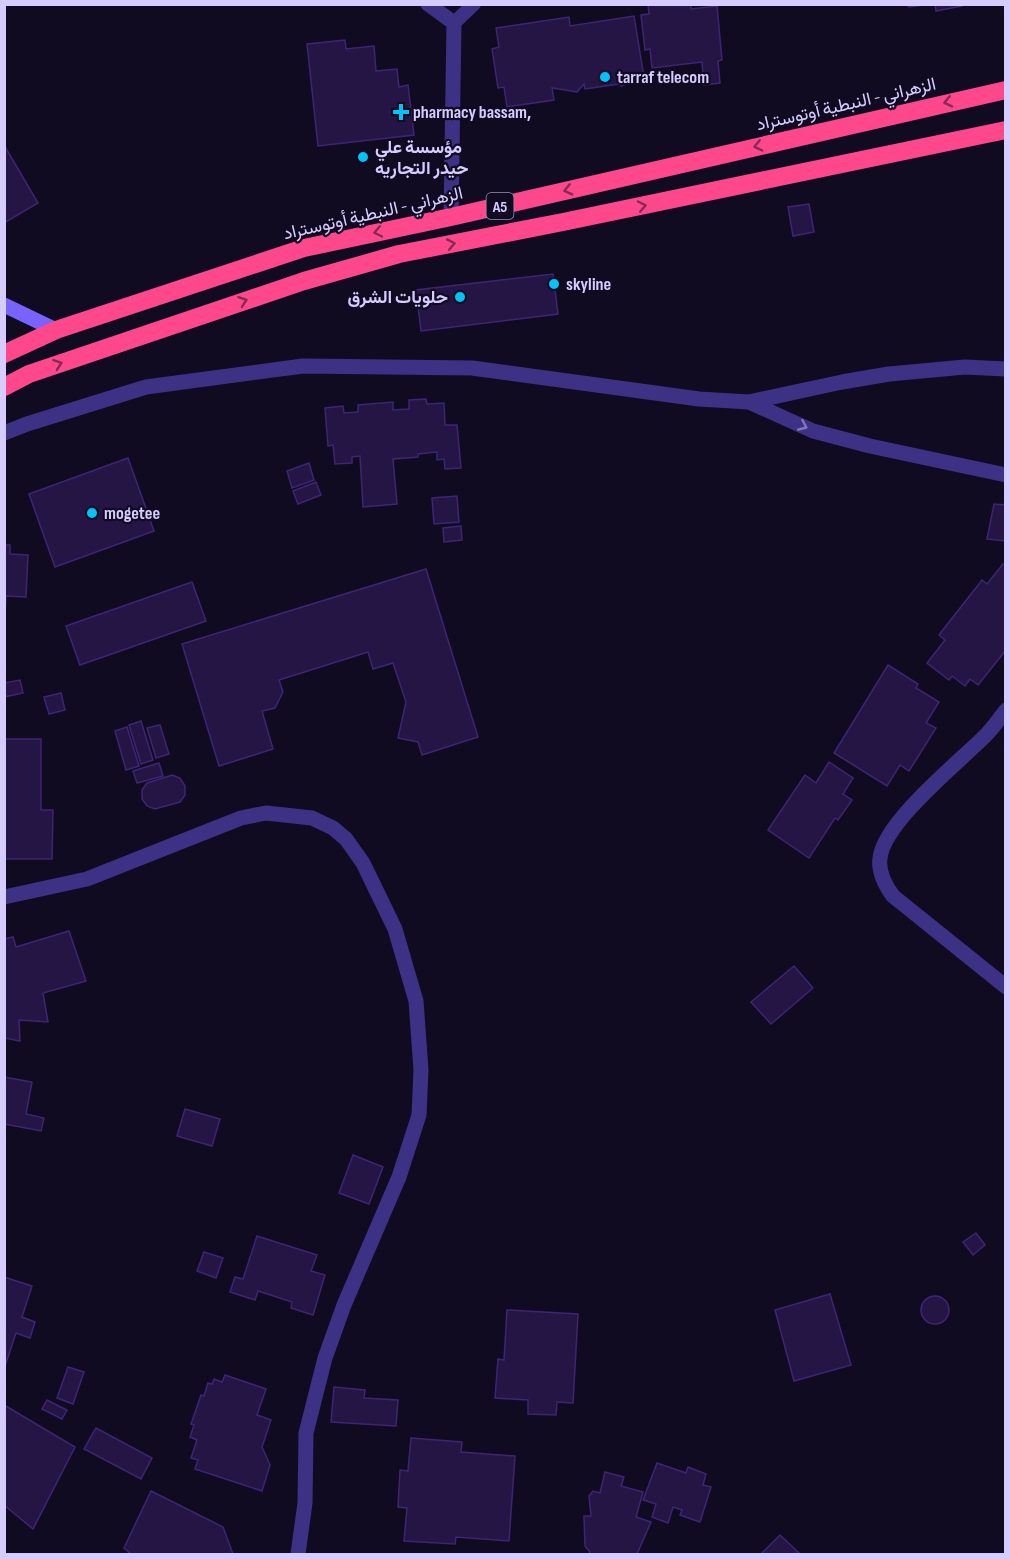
<svg xmlns="http://www.w3.org/2000/svg" width="1010" height="1559" viewBox="0 0 1010 1559" font-family="'Sofia Sans Condensed',Vazirmatn,sans-serif">
<style>
.building{fill:#241545;stroke:#3d2573;stroke-width:1.5}
.lines{fill:none;stroke-linecap:round;stroke-linejoin:round}
.lane{stroke:#3d3186;stroke-width:14}
.street{stroke:#3d3186;stroke-width:15}
.secondary{stroke:#7863ff;stroke-width:15}
.highway{stroke:#ff478b;stroke-width:18}
.oneway{stroke:#882956}
.oneway2{stroke:#8277bc}
.poi-dot{fill:#00c4f7;stroke:#110b22;stroke-width:2}
.labels{text-anchor:middle;stroke-width:4.5;stroke-linejoin:round;paint-order:stroke}
.shield{fill:#110b22;stroke:#9c92bd;stroke-width:1.5}
.shield-label{font-size:16px;font-weight:bold;fill:#d7ccff}
.poi-label{font-size:18px;font-weight:bold;fill:#d7ccff;stroke:#110b22;text-anchor:start}
.street-label{font-size:18px;fill:#d7ccff;stroke:#110b22}
</style>
<rect width="100%" height="100%" fill="#110b22"/>
<!-- building -->
<g class="building">
<path d="M648,4h43v5l26,-3 5,54 -4,1 2,22 -16,2 -2,-23 -50,6 -2,-19 -5,1 -4,-35 8,-1z"/>
<path d="M906,4h24l-21,3z"/>
<path d="M935,4h26l1,2 -26,5z"/>
<path d="M634,16l10,61 -23,9 -3,-8 1,6 -34,5 -1,-5 -7,8 -25,-4 2,12 -47,7 -3,-20 -6,1 -6,-39 7,-2 -3,-19 73,-11 1,9z"/>
<path d="M345,40l1,9 28,-3 2,25 21,-2 2,18 9,-2 6,50 -96,11 -11,-102z"/>
<path d="M4,145l34,58 -34,20z"/>
<path d="M809,204l5,28 -21,4 -5,-29z"/>
<path d="M553,274l5,40 -137,17 -5,-41z"/>
<path d="M426,399l1,5 17,-1 1,22h12l4,43 -16,1 -1,-10 -7,1v-8l-19,2v3l-25,2 4,45 -34,3 -3,-51 -8,1v6l-17,1 -2,-19 -5,1 -3,-38 18,-2 1,7 14,-1v-7l35,-3v8l16,-1v-9z"/>
<path d="M128,458l26,73 -99,36 -26,-73z"/>
<path d="M309,463l5,17 -22,8 -5,-17z"/>
<path d="M316,482l5,13 -23,9 -5,-13z"/>
<path d="M457,496l2,26 -25,2 -2,-26z"/>
<path d="M994,504l12,1v36l-19,-2z"/>
<path d="M461,526l1,14 -18,2 -1,-14z"/>
<path d="M4,545h6v9l18,1 -2,42 -20,-1 -2,31z"/>
<path d="M1003,564l3,2v84l-28,35 -8,-6 -5,7 -13,-10 -3,4 -22,-17 18,-23 -6,-5 43,-55 5,4z"/>
<path d="M426,569l52,168 -56,18 -4,-13 -20,-4 8,-36 -13,-39 -20,6 -5,-17 -89,28 4,12 -8,16 -13,3 11,38 -54,17 -37,-122z"/>
<path d="M192,582l14,39 -126,44 -14,-39z"/>
<path d="M888,665l30,19 -2,4 23,14 -13,21 10,5 -27,43 -9,-6 -13,21 -53,-33z"/>
<path d="M20,680l3,13 -19,4v-14z"/>
<path d="M61,693l4,17 -16,4 -5,-17z"/>
<path d="M141,721l12,39 -12,4 -12,-39z"/>
<path d="M160,725l9,29 -13,4 -9,-30z"/>
<path d="M127,727l12,39 -13,4 -11,-39z"/>
<path d="M4,739h37v71h12l-1,49h-48z"/>
<path d="M829,762l24,16 -10,16 9,6 -14,20 -3,-2 -26,40 -41,-28 37,-55 11,8z"/>
<path d="M159,763l4,13 -26,7 -4,-12z"/>
<path d="M172,775l8,3 5,8v9l-5,7 -25,7 -8,-3 -5,-7v-9l5,-7z"/>
<path d="M69,931l17,50 -43,12 5,29 -29,-2 1,21 -16,-3v-99l9,-2 3,10z"/>
<path d="M794,966l19,22 -42,36 -20,-22z"/>
<path d="M4,1077l28,5 -6,32 18,4 -3,13 -37,-7z"/>
<path d="M185,1109l35,10 -8,27 -35,-10z"/>
<path d="M353,1155l30,12 -14,37 -30,-11z"/>
<path d="M976,1233l9,12 -12,10 -10,-13z"/>
<path d="M257,1236l60,19 -6,16 14,4 -12,40 -22,-7 1,-6 -34,-11 -3,9 -25,-8 5,-15 8,2z"/>
<path d="M204,1252l19,6 -7,20 -19,-7z"/>
<path d="M4,1277l28,9 -10,31 13,5 -5,16 -14,-5 -12,36z"/>
<path d="M830,1294l21,71 -57,16 -19,-71z"/>
<circle cx="935" cy="1310" r="14"/>
<path d="M507,1310l71,4 -5,89 -16,-1 -1,13 -28,-1v-14l-33,-2 3,-39 6,1z"/>
<path d="M68,1367l16,5 -11,32 -16,-6z"/>
<path d="M225,1375l41,14 -9,26 14,5 -9,27 8,18 -8,26 -67,-22 3,-9 -7,-2 6,-18 -7,-3 4,-12 -3,-1 10,-29 3,1 4,-13 4,1 2,-5 8,3z"/>
<path d="M334,1387l31,3 -1,8 34,2 -2,26 -65,-4z"/>
<path d="M47,1400l20,10 -5,9 -20,-10z"/>
<path d="M4,1405l71,42 -42,82 -29,-24z"/>
<path d="M96,1428l56,30 -11,21 -57,-30z"/>
<path d="M411,1438l51,4 -1,10 54,4 -6,85 -53,-4 -1,7 -51,-3 3,-33 -9,-1 2,-37 8,1z"/>
<path d="M657,1463l29,10 2,-6 18,7 -3,11 8,2 -11,35 -20,-7 2,-5 -9,-3 -5,16 -16,-6 4,-13 -13,-4z"/>
<path d="M605,1472l19,5 -3,9 22,6 -7,25 15,5 -14,32h-48l1,-2 -5,-6 -1,-30h7l-2,-20 4,-5 7,2z"/>
<path d="M151,1491l72,36 10,27h-102l-7,-6z"/>
<path d="M780,1535l19,18 -1,1h-37z"/>
</g>
<g class="lines">
<!-- lane -->
<path class="lane" d="M454,23l20,-19"/>
<!-- street -->
<g class="street">
<path d="M428,4l26,19 -3,194"/>
<path d="M749,402l64,29 57,15 136,29"/>
<path d="M4,433l23,-9 119,-37 157,-21 169,2 227,31 50,3 93,-20 47,-8 76,-7 41,2"/>
<path d="M1006,710c-7,9 -13,18 -21,26 -27,27 -101,86 -105,122 -2,14 5,27 13,38l113,91"/>
<path d="M4,897l83,-18 154,-61 25,-5 46,5 21,10 13,11 17,24 32,66 21,72 5,69 -2,45 -20,62 -55,128 -19,53 -19,75 -1,70 -7,51"/>
</g>
<!-- secondary -->
<path class="secondary" d="M4,305l52,25"/>
<!-- highway -->
<g class="highway">
<path d="M4,354l52,-24 248,-82 147,-31 555,-127"/>
<path d="M4,387l25,-13 275,-93 95,-27 164,-32 443,-92"/>
</g>
</g>
<!-- one-way arrows -->
<defs><path id="oneway-chevron" d="M-2-3.5L2.5 0L-2 3.5" fill="none" stroke-width="1.6" stroke-linecap="round" stroke-linejoin="round" transform="scale(1.5)"/></defs>
<g class="oneway">
<use href="#oneway-chevron" transform="translate(948 102) rotate(167)"/>
<use href="#oneway-chevron" transform="translate(758 146) rotate(167)"/>
<use href="#oneway-chevron" transform="translate(568 190) rotate(167)"/>
<use href="#oneway-chevron" transform="translate(642 206) rotate(-12)"/>
<use href="#oneway-chevron" transform="translate(378 232) rotate(168)"/>
<use href="#oneway-chevron" transform="translate(451 244) rotate(-11)"/>
<use href="#oneway-chevron" transform="translate(243 301) rotate(-19)"/>
<use href="#oneway-chevron" transform="translate(58 364) rotate(-19)"/>
</g>
<use class="oneway2" href="#oneway-chevron" transform="translate(803 426) rotate(24)"/>
<!-- markers -->
<g class="poi-dot">
<circle cx="605" cy="77" r="6"/>
<path d="M398 103h6v6h6v6h-6v6h-6v-6h-6v-6h6z"/>
<circle cx="363" cy="157" r="6"/>
<circle cx="554" cy="284" r="6"/>
<circle cx="460" cy="297" r="6"/>
<circle cx="92" cy="513" r="6"/>
</g>
<g class="labels">
<!-- shield labels -->
<rect class="shield" x="486.5" y="193" width="27" height="26" rx="4.5"/>
<g class="shield-label">
<text x="500" y="212">A5</text>
</g>
<!-- poi labels -->
<g class="poi-label">
<text x="617" y="83">tarraf telecom</text>
<text x="413" y="118">pharmacy bassam,</text>
<text x="375" y="153">مؤسسة علي<tspan x="375" dy="21">حيدر التجاريه</tspan></text>
<text x="566" y="290">skyline</text>
<text x="448" y="303" text-anchor="end">حلويات الشرق</text>
<text x="104" y="519">mogetee</text>
</g>
<!-- street labels -->
<g class="street-label">
<text transform="translate(846 104) rotate(-13)" y="6">الزهراني - النبطية أوتوستراد</text>
<text transform="translate(373 213) rotate(-13)" y="6">الزهراني - النبطية أوتوستراد</text>
</g>
</g>
<!-- border -->
<rect width="1010" height="1559" fill="none" stroke="#d7ccff" stroke-width="12"/>
</svg>
